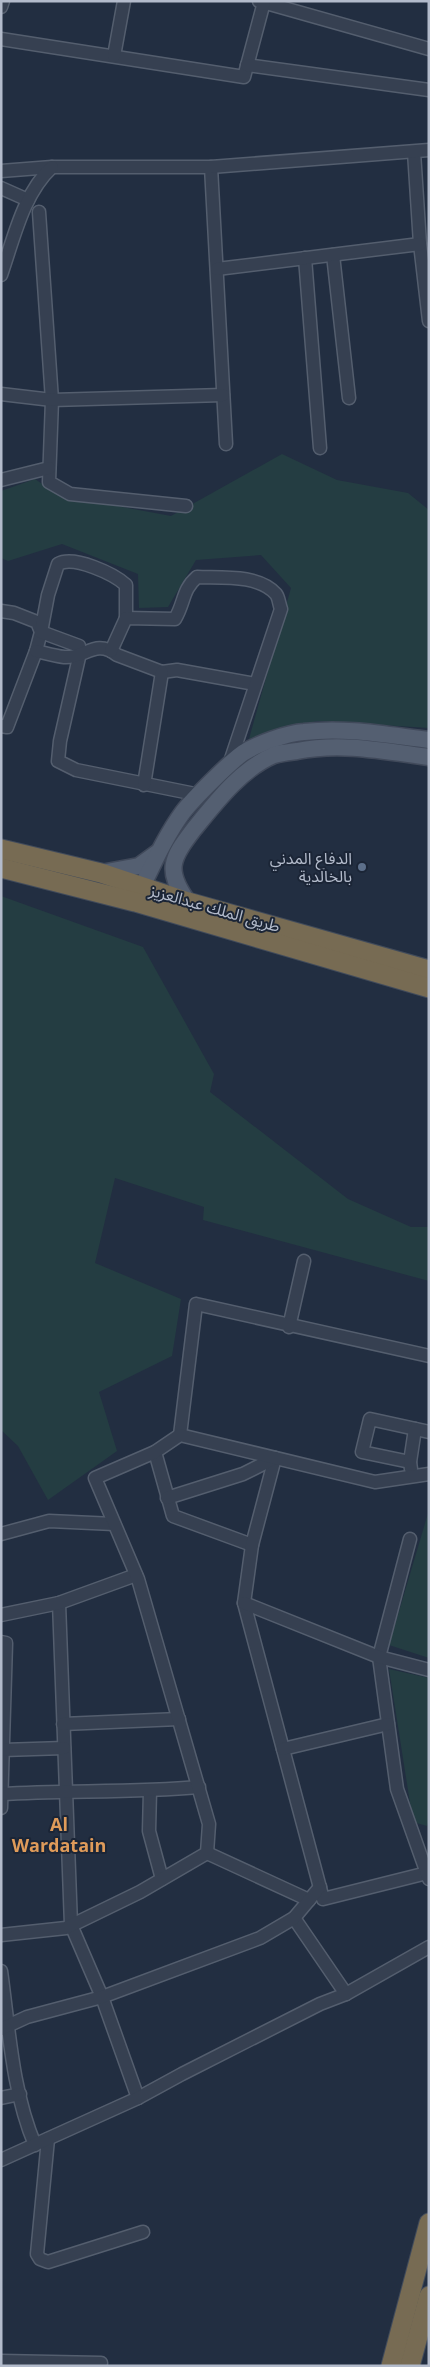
<svg xmlns="http://www.w3.org/2000/svg" width="430" height="2367" viewBox="0 0 430 2367" font-family="'Open Sans','Noto Sans Arabic',sans-serif">
<style>
.green{fill:#243d42}
.lines{fill:none;stroke-linecap:round;stroke-linejoin:round}
.minor-casing{stroke:#545e6e;stroke-width:15}
.major-casing{stroke:#40495a;stroke-width:19}
.highway-casing{stroke:#414b5b;stroke-width:21}
.minor{stroke:#364051;stroke-width:12}
.major{stroke:#545f71;stroke-width:16}
.highway{stroke:#776b53;stroke-width:19}
.service-dot{fill:#5c6f8a;stroke:#1b2536;stroke-width:2}
.labels{text-anchor:middle;stroke-width:4;stroke-linejoin:round;paint-order:stroke}
.poi-label{font-size:16px;fill:#b3bbcb;stroke:#1b2536;text-anchor:end}
.street-label{font-size:16px;fill:#b3bbcb;stroke:#1b2536}
.neighbourhood-label{font-size:18px;font-weight:bold;fill:#df9b5a;stroke:#1b2536}
</style>
<rect width="100%" height="100%" fill="#222e41"/>
<!-- green -->
<g class="green">
<path d="M282,454l55,26 71,13 21,17v218l-112,-7 -68,18 42,-151 -30,-33 -65,5 -28,47 -29,1 -1,-34 -76,-30 -54,17 -7,-3v-67l34,-12 23,16 113,21z"/>
<path d="M1,896l142,51 71,127 -4,18 138,107 63,28h18v54l-226,-61 1,-13 -89,-29 -20,85 86,36 -9,57 -73,36 18,59 -69,49 -30,-54 -17,-16z"/>
<path d="M429,1510v148l-40,-13z"/>
<path d="M389,1669l40,9v142l-2,6 -14,-4z"/>
</g>
<g class="lines">
<!-- minor casing -->
<g class="minor-casing">
<g id="minor">
<path d="M259,1l170,48"/>
<path d="M1,7l2,-6"/>
<path d="M1,39l243,38 20,-75"/>
<path d="M114,56l10,-55"/>
<path d="M247,65l182,25"/>
<path d="M414,152l6,92 9,77"/>
<path d="M211,167l15,277"/>
<path d="M1,171l51,-4h159l218,-17"/>
<path d="M1,188l27,12"/>
<path d="M39,212l13,188 -3,82 21,12 116,12"/>
<path d="M333,255l16,143"/>
<path d="M305,258l15,190"/>
<path d="M217,269l203,-25"/>
<path d="M1,275c13,-37 22,-81 51,-108"/>
<path d="M1,394l51,6 171,-5"/>
<path d="M1,480l48,-12"/>
<path d="M1,611l13,2 23,9 4,10 -5,19 -29,76 -6,-1"/>
<path d="M126,618v-33c-12,-11 -52,-30 -68,-21l-10,31 -7,37 38,14 1,7 -20,88 -2,20 18,9 124,25"/>
<path d="M36,651c9,2 19,5 28,6 21,2 31,-19 53,-2l45,17 15,-2 78,14"/>
<path d="M111,651l15,-33 49,1c10,-17 7,-29 22,-42 24,1 61,-3 79,17 3,4 3,10 5,15l-52,156"/>
<path d="M144,785l18,-113"/>
<path d="M289,1327l15,-66"/>
<path d="M180,1435l16,-131 233,52"/>
<path d="M155,1452l18,64 79,29"/>
<path d="M275,1458l-23,87 -8,58 79,296 104,-26"/>
<path d="M410,1462l-48,-10 8,-33 59,13"/>
<path d="M411,1469l-1,-7 5,-33"/>
<path d="M167,1498l76,-24 32,-16"/>
<path d="M1,1534l48,-13 65,3"/>
<path d="M410,1539l-31,118 18,132 32,90"/>
<path d="M59,1603l12,322 31,72 36,101"/>
<path d="M244,1603l135,54 50,13"/>
<path d="M1,1615l58,-12 77,-28"/>
<path d="M1,1642l5,1 -5,165"/>
<path d="M63,1724l116,-5"/>
<path d="M283,1749l105,-25"/>
<path d="M3,1750l61,-2"/>
<path d="M150,1791l-1,40 13,48"/>
<path d="M1,1794c66,-4 132,-1 198,-7"/>
<path d="M207,1853l102,47"/>
<path d="M294,1918l52,76"/>
<path d="M1,1935l65,-7 74,-36 67,-39 2,-29 -71,-245 -43,-101 60,-26 25,-17 195,47 54,-8"/>
<path d="M1,1971c8,57 11,120 34,174"/>
<path d="M1,2029l26,-12 75,-20 158,-59 34,-20 26,-31"/>
<path d="M1,2098l19,-4"/>
<path d="M48,2139l-11,115 3,5 8,3 95,-30"/>
<path d="M1,2160l137,-62 44,-24 138,-70 26,-10 83,-47"/>
<path d="M1,2361l100,2"/>
</g>
</g>
<!-- major casing -->
<g class="major-casing">
<g id="major">
<path d="M101,873l38,-7 18,-13"/>
<path d="M136,899c15,-30 28,-61 47,-87 11,-14 46,-49 60,-59 14,-9 44,-20 61,-21 42,-5 83,3 125,8"/>
<path d="M188,902c-23,-32 -17,-43 6,-73 22,-27 47,-60 80,-74 7,-2 16,-3 23,-4 44,-9 87,0 132,6"/>
</g>
</g>
<!-- highway casing -->
<g class="highway-casing">
<g id="highway">
<path d="M1,849l100,24 87,29 241,68"/>
<path d="M1,868l134,34 294,86"/>
<path d="M391,2366l38,-143"/>
<path d="M410,2366l19,-70"/>
</g>
</g>
<!-- minor -->
<use href="#minor" class="minor"/>
<!-- major -->
<use href="#major" class="major"/>
<!-- highway -->
<use href="#highway" class="highway"/>
</g>
<!-- markers -->
<circle class="service-dot" cx="362" cy="867" r="5"/>
<g class="labels">
<!-- poi labels -->
<g class="poi-label">
<text x="352" y="864">الدفاع المدني<tspan x="352" dy="18">بالخالدية</tspan></text>
</g>
<!-- street labels -->
<g class="street-label">
<text transform="translate(215 908) rotate(16)" y="6">طريق الملك عبدالعزيز</text>
</g>
<!-- neighbourhood labels -->
<g class="neighbourhood-label">
<text x="59" y="1831">Al<tspan x="59" dy="21">Wardatain</tspan></text>
</g>
</g>
<!-- border -->
<rect width="430" height="2367" fill="none" stroke="#b3bbcb" stroke-width="5"/>
</svg>
